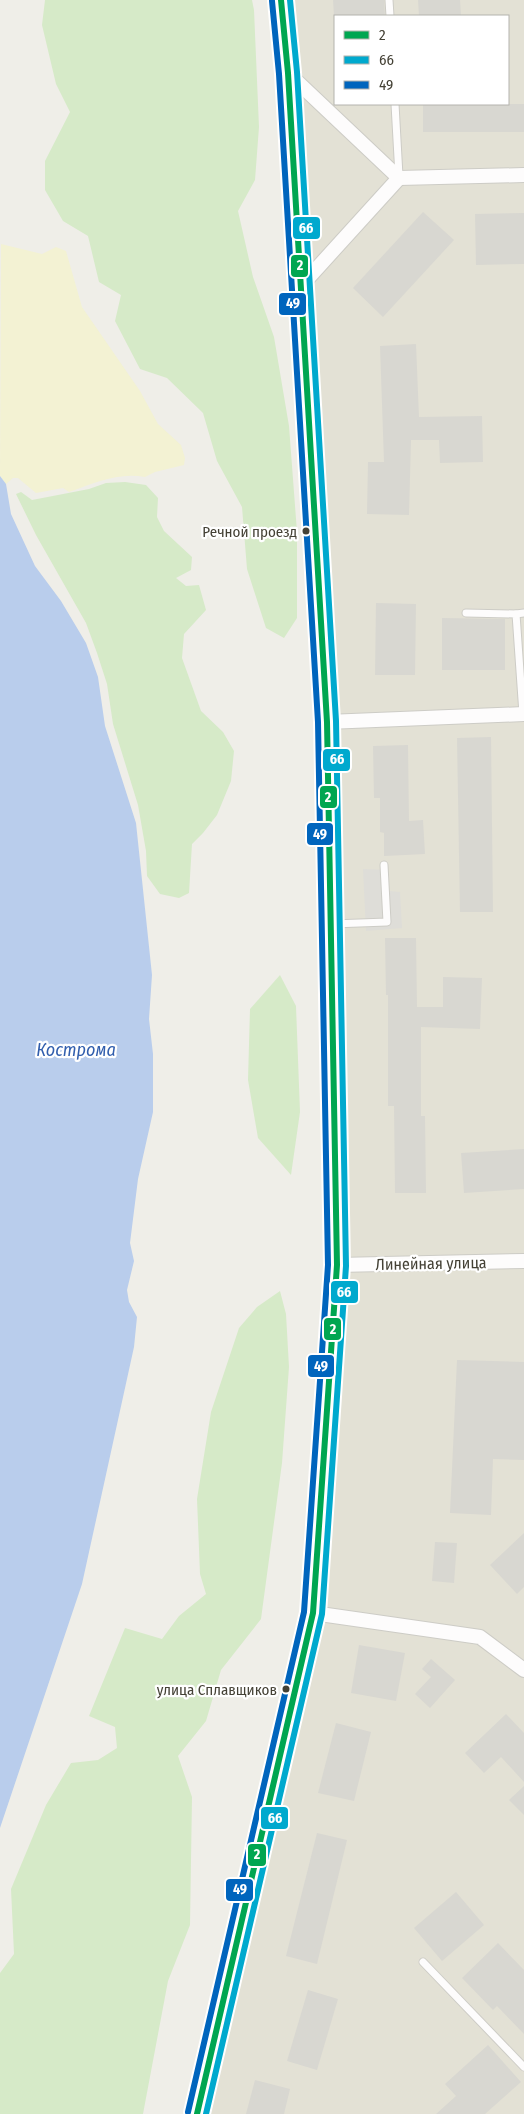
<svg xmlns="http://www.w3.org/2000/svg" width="524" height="2114" viewBox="0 0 524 2114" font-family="'Fira Sans Condensed',sans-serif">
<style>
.residential{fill:#e3e1d5;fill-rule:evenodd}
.green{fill:#d6eac8}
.sand{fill:#f3f2d3}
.parking{fill:#deddd8}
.water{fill:#b9cdec}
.building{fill:#d8d7d1}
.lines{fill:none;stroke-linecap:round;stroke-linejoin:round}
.lane-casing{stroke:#cdccc6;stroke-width:9}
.street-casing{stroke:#cdccc6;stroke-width:16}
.secondary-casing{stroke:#cecdbf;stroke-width:21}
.lane{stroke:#fdfcfc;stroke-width:7}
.street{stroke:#fdfcfc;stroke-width:14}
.secondary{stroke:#f6f5ed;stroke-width:19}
.bus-1-casing{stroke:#fff;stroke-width:10}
.bus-2-casing{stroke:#fff;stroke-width:10}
.bus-3-casing{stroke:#fff;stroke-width:10}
.bus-1{stroke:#00a651;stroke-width:6}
.bus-2{stroke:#00a9ce;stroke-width:6}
.bus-3{stroke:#0065bd;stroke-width:6}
.bus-dot{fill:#444135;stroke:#fff;stroke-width:2}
.labels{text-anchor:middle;stroke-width:4.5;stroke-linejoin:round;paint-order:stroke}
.bus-label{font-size:15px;fill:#444135;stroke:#fff;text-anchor:end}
.street-label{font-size:16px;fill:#444135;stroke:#fff}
.water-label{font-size:18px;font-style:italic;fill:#315ead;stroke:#fff}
.line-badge{stroke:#fff;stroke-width:2}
.badge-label{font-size:14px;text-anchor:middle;font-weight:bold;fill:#fff}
</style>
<rect width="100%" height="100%" fill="#efeee8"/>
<!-- residential -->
<path class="residential" d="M291,0h233v2114h-316l118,-498 20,-352 -12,-543 -9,-189zM335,16h173v88h-173z"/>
<!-- green -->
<g class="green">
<path d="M45,0h207l2,10 5,117 -4,53 -17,31 15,66 21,60 15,89 8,106v86l-13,20 -18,-10 -19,-59 -5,-62 -25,-46 -14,-48 -36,-35 -27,-9 -25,-48 6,-26 -22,-13 -11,-46 -25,-15 -18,-31v-29l25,-49 -14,-28 -14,-59z"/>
<path d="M125,482l21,3 12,13 -1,19 7,14 28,26 -1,13 -15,8 10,8 13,-1 7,25 -22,24 -2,24 19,53 22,21 11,19 -3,30 -14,34 -14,18 -11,11 -3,49 -10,5 -19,-4 -13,-18 -1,-25 -8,-46 -25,-81 -6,-40 -10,-31 -11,-30 -50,-88 -20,-41 5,-2 11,8 57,-11 17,-6z"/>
<path d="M280,975l16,31 4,106 -9,63 -33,-37 -10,-58 2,-71z"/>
<path d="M280,1291l6,23 3,53 -7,96 -21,156 -40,51 -15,51 -28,35 14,41 -2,128 -22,56 -25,133h-143v-141l14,-19 -3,-65 35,-84 25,-42 27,-3 19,-12 -2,-21 -26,-11 36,-88 37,11 17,-23 27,-22 -6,-20 -3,-75 14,-87 28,-84 18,-21z"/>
</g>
<!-- sand -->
<path class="sand" d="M1,244l41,10 14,-7 10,4 16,56 58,84 18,33 23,21 4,13 -1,7 -29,7 -10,5c-27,-5 -50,6 -76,15l-6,-4 -27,5 -18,-15h-5l-7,6 -6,-8z"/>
<!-- parking -->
<path class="parking" d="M363,869l25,1 1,21 11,1 2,36 -36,3z"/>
<!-- water -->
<path class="water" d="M0,476l6,8 5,30 24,52 26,35 25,42 12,34 7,49 31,97 16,152 -3,44 4,35v58l-15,67 -8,64 4,18 -7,29 2,12 8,15 -3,30 -52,237 -82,244z"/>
<!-- building -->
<g class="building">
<path d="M333,0h51l1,16h-51z"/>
<path d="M418,0h42l1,16h-42z"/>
<rect x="423" y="104" width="101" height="28"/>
<path d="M423,212l31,28 -71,77 -30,-29z"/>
<path d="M524,213v51l-48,1 -1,-51z"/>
<path d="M416,344l3,73 63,-1 1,46 -43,1 -1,-23h-28l-2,75 -42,-1 1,-52h16l-4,-116z"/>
<path d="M376,603l40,1 -1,71h-40z"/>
<path d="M442,618l63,1v51h-63z"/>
<path d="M491,737l2,175h-33l-3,-174z"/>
<path d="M408,745l1,76 14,-1 2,34 -41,2v-23l-4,-1v-34h-6l-1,-52z"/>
<path d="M385,938h31l1,69h26v-30l39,1 -2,51 -59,-2v89h4l1,77h-31l-1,-87h-6v-111h-2z"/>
<path d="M524,1149v40l-60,4 -3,-40z"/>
<path d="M457,1360l67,2v98l-31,-1 -2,56 -41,-2z"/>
<path d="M524,1533v54l-7,7 -27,-29z"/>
<path d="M435,1542l22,1 -3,40 -22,-2z"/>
<path d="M359,1645l46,8 -9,48 -45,-8z"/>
<path d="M431,1659l24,21 -25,28 -15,-14 16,-17 -9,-8z"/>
<path d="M506,1714l18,19v49l-23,-25 -17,16 -19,-20z"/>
<path d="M336,1723l35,9 -17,69 -36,-8z"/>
<path d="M524,1786v29l-15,-15z"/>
<path d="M317,1833l30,7 -30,124 -31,-8z"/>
<path d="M456,1892l28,33 -42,36 -28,-33z"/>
<path d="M498,1943l26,27v64l-27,-28 -4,4 -31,-32z"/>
<path d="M308,1990l30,9 -21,71 -30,-9z"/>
<path d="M488,2045l33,37 -36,32h-49l20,-18 -11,-12z"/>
<path d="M255,2080l35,9 -6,25h-38z"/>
</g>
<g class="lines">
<!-- lane casing -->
<g class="lane-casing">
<g id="lane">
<path d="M389,0l1,16"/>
<path d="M395,104l4,72"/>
<path d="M466,613l50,1 7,100"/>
<path d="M516,614l8,-1"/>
<path d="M332,924l55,-2 -3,-57"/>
<path d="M423,1962l101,105"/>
</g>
</g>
<!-- street casing -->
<g class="street-casing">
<g id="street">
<path d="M288,73l111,105"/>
<path d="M399,178l125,-3"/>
<path d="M300,287l99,-109"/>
<path d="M327,722l197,-8"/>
<path d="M337,1265l187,-4"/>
<path d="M313,1613l167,24 44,33"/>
</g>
</g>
<!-- secondary casing -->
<g class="secondary-casing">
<path id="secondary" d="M197,2114l116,-501 24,-348 -10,-483v-60l-39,-649 -7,-73"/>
</g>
<!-- lane -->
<use href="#lane" class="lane"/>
<!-- street -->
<use href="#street" class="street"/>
<!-- secondary -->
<use href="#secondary" class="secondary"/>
<!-- bus-1 casing -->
<g class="bus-1-casing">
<path id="bus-1" d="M197,2114l116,-501 24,-348 -10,-543 -39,-649 -7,-73"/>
</g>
<!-- bus-2 casing -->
<g class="bus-2-casing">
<path id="bus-2" d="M206,2114l116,-500 24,-348 -10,-545 -39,-649 -7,-72"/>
</g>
<!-- bus-3 casing -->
<g class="bus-3-casing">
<path id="bus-3" d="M188,2112l116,-500 24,-347 -10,-543 -39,-648 -7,-73"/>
</g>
<!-- bus-1 -->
<use href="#bus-1" class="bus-1"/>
<!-- bus-2 -->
<use href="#bus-2" class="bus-2"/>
<!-- bus-3 -->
<use href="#bus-3" class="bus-3"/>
</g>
<!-- markers -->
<g class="bus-dot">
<circle cx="306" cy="531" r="4.5"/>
<circle cx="286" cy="1689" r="4.5"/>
</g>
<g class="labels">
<!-- bus labels -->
<g class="bus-label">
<text x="297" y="537">Речной проезд</text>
<text x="277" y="1695">улица Сплавщиков</text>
</g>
<!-- street labels -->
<g class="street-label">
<text transform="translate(431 1263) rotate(-1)" y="6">Линейная улица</text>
</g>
<!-- water labels -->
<g class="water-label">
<text x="76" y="1056">Кострома</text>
</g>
</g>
<g class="line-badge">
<rect x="292" y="216" width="29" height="24" rx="5" fill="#00a9ce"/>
<rect x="290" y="254" width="19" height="24" rx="5" fill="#00a651"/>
<rect x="278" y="292" width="29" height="24" rx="5" fill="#0065bd"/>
<rect x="322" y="748" width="29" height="24" rx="5" fill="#00a9ce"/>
<rect x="319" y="785" width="19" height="24" rx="5" fill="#00a651"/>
<rect x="306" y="822" width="28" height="24" rx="5" fill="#0065bd"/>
<rect x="330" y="1280" width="29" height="24" rx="5" fill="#00a9ce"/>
<rect x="323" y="1317" width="19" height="24" rx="5" fill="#00a651"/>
<rect x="307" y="1354" width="28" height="24" rx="5" fill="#0065bd"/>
<rect x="260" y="1806" width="29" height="24" rx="5" fill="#00a9ce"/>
<rect x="247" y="1843" width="20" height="24" rx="5" fill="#00a651"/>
<rect x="225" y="1878" width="29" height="24" rx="5" fill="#0065bd"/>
</g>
<g class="badge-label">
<text x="306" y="233">66</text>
<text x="300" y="270">2</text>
<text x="293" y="308">49</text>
<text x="337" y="764">66</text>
<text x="328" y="802">2</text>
<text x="320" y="839">49</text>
<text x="344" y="1297">66</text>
<text x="333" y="1334">2</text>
<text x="321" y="1371">49</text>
<text x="275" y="1823">66</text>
<text x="257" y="1859">2</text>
<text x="240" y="1894">49</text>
</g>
<!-- legend -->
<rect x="334" y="15" width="175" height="90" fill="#ffffff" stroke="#b4b3ae"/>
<rect x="344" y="31" width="25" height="8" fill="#00a651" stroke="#b4b3ae"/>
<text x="379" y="40" font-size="15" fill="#444135">2</text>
<rect x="344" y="56" width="25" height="8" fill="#00a9ce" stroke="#b4b3ae"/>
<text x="379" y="65" font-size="15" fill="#444135">66</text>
<rect x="344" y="81" width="25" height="8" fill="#0065bd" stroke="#b4b3ae"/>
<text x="379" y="90" font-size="15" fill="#444135">49</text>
</svg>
